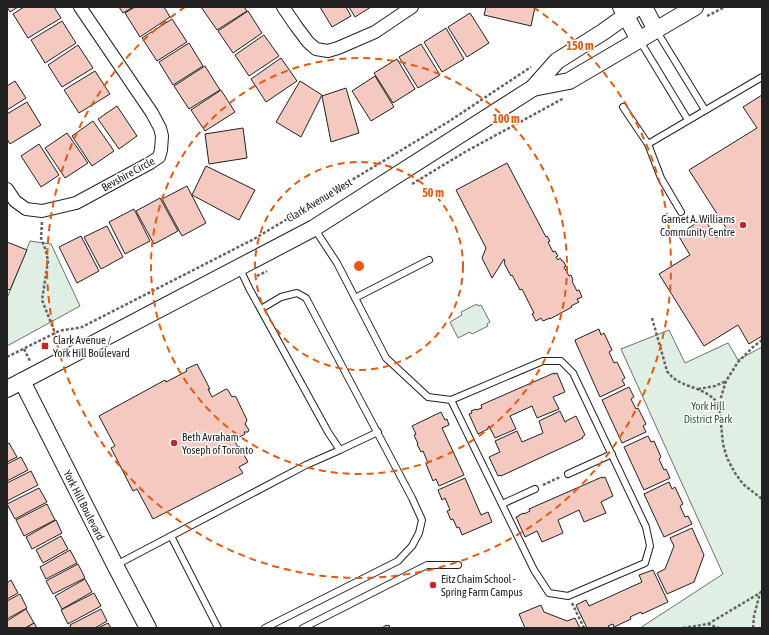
<svg xmlns="http://www.w3.org/2000/svg" width="769" height="635" viewBox="0 0 769 635" font-family="'Asap Condensed',sans-serif">
<style>
.green{fill:#e0efe3;stroke:#6f6f6f}
.building{fill:#f3c9c0;stroke:#222}
.lines{fill:none;stroke-linecap:round;stroke-linejoin:round}
.service-casing{stroke:#222;stroke-width:8}
.minor-casing{stroke:#222;stroke-width:14}
.tertiary-casing{stroke:#222;stroke-width:18}
.path{stroke:#646464;stroke-width:2.5;stroke-dasharray:3 2;stroke-linecap:butt}
.service{stroke:#fff;stroke-width:6}
.minor{stroke:#fff;stroke-width:12}
.tertiary{stroke:#fff;stroke-width:16}
.ring{fill:none;stroke:#e8590c;stroke-width:2;stroke-dasharray:7 5}
.poi-dot{fill:#c62828;stroke:#fff;stroke-width:1.5}
.labels{text-anchor:middle;stroke-width:3;stroke-linejoin:round;paint-order:stroke}
.street-label{font-size:11px;fill:#222;stroke:#fff}
.poi-label{font-size:11px;fill:#222;stroke:#fff;text-anchor:start}
.park-label{font-size:11px;fill:#2f5e38;stroke:#fff}
.centre{fill:#e8590c;stroke:#fff;stroke-width:2}
.ring-label{font-size:12px;text-anchor:middle;font-weight:bold;fill:#e8590c;stroke:#fff;stroke-width:3;stroke-linejoin:round;paint-order:stroke}
</style>
<rect width="100%" height="100%" fill="#fff"/>
<!-- green -->
<g class="green">
<path d="M30,241l21,3 29,62 -73,40v-48z"/>
<path d="M477,304l1,2 3,-1 9,17 -3,2 1,2 -16,8 -2,-2 -12,6 -8,-16 12,-7 -1,-3z"/>
<path d="M669,330l16,33 43,-20 10,17 24,-13v281h-122l83,-54 -102,-225z"/>
</g>
<!-- building -->
<g class="building">
<path d="M7,7h11l-8,5z"/>
<path d="M24,7h30l7,11 -33,20 -15,-24z"/>
<path d="M119,7h14l-10,6z"/>
<path d="M135,7h29l6,10 -30,20 -15,-24z"/>
<path d="M201,7h43l3,4 -30,19z"/>
<path d="M320,7h26l5,9 -19,11z"/>
<path d="M349,7h22l-16,10z"/>
<path d="M486,7h49l-4,19 -47,-11z"/>
<path d="M248,11l14,22 -29,20 -15,-22z"/>
<path d="M470,13l19,30 -22,14 -19,-30z"/>
<path d="M172,19l15,23 -30,19 -15,-23z"/>
<path d="M62,21l14,22 -31,20 -14,-23z"/>
<path d="M446,28l18,31 -22,13 -18,-30z"/>
<path d="M264,35l15,21 -30,20 -14,-21z"/>
<path d="M189,43l14,23 -30,19 -14,-23z"/>
<path d="M421,44l19,31 -22,13 -19,-31z"/>
<path d="M78,45l15,23 -31,19 -14,-22z"/>
<path d="M281,58l16,23 -31,21 -15,-23z"/>
<path d="M397,59l18,30 -22,14 -19,-30z"/>
<path d="M205,66l15,24 -31,19 -15,-23z"/>
<path d="M95,71l15,23 -31,19 -15,-23z"/>
<path d="M375,76l19,31 -23,14 -19,-30z"/>
<path d="M15,81l11,17 -19,12v-24z"/>
<path d="M300,81l22,14 -21,42 -25,-15z"/>
<path d="M346,88l13,45 -28,9 -9,-46z"/>
<path d="M221,90l14,22 -30,19 -14,-21z"/>
<path d="M762,95v241l-13,8 -11,-19 -34,21 -45,-72 31,-19 -12,-20 26,-17 12,20 12,-7 -39,-61 68,-42 -14,-21z"/>
<path d="M27,102l14,23 -31,19 -3,-5v-25z"/>
<path d="M117,106l20,30 -18,13 -21,-30z"/>
<path d="M93,121l21,30 -22,15 -20,-30z"/>
<path d="M243,128l4,30 -38,6 -4,-30z"/>
<path d="M67,133l21,30 -23,15 -20,-30z"/>
<path d="M39,144l20,31 -18,12 -20,-31z"/>
<path d="M507,163l39,74 1,-1 3,5 -2,1 5,10 2,-1 3,5 -2,1 2,3 2,-2 2,3h1l3,5 -2,1 5,9 2,-1 2,5 -1,1 5,10 2,-1 3,7 -5,2 2,3 -8,4 1,1 -22,12v-1l-7,3 -2,-3 -5,3 -4,-7 2,-1 -12,-24 -2,1 -8,-15 -1,1 -7,-13 1,-1 -1,-3 -12,19 -10,-20 4,-10 -30,-58z"/>
<path d="M206,166l49,24 -16,30 -47,-25z"/>
<path d="M187,186l19,37 -24,13 -20,-37z"/>
<path d="M160,198l18,33 -24,13 -18,-33z"/>
<path d="M134,209l16,32 -25,13 -16,-32z"/>
<path d="M107,226l16,31 -22,12 -17,-32z"/>
<path d="M81,236l18,35 -22,12 -18,-36z"/>
<path d="M7,242l20,8 -17,40 -3,-1z"/>
<path d="M599,329l2,6 3,-2 8,17 -3,2 5,11 3,-1 8,16 -3,2 3,5 -25,12 -24,-54 -1,-3z"/>
<path d="M197,364l13,25h-2l4,8 14,-8 2,1 4,7 1,-1 3,1 11,23 -2,4 4,6 -1,2h-4l1,2 -11,6 4,7 1,-1 9,16 -9,5 4,6 -90,46 -16,-30 -4,2 -22,-43 4,-2 -16,-30 66,-36 1,2 21,-11 -1,-2z"/>
<path d="M554,373v1l3,-1 8,19 -12,5 6,12 -22,9 -5,-12 -22,10 6,13 -21,9 -6,-12 -1,1v2l-10,5 -9,-20 3,-1 -1,-2 5,-2v1l6,-2 -1,-3z"/>
<path d="M629,387l5,10 -3,2 5,10 2,-1 8,16 -3,2 3,6 -24,11 -20,-43z"/>
<path d="M560,411l5,11h1v-1l10,-5 9,19 -3,2 1,1 -82,38 -1,-1 -2,1 -9,-19 11,-5 -5,-11 22,-10 5,11 21,-9 -4,-12z"/>
<path d="M441,412l4,8 2,-1 2,6 -7,3 22,47 -25,11 -3,-7 -3,2 -7,-17 2,-1 -5,-12 -2,1 -4,-8h1l-4,-9 2,-1 -4,-8z"/>
<path d="M648,436l3,6 3,-1 7,16 -2,2 5,11 2,-1 4,9 -26,12 -20,-43z"/>
<path d="M9,443l8,14 -10,5v-18z"/>
<path d="M21,457l7,13 -21,11v-17z"/>
<path d="M31,471l7,14 -31,16v-18z"/>
<path d="M602,477v1l3,-1 8,19 -12,6 5,11 -22,9 -5,-12 -21,10 5,13 -21,9 -5,-11 -12,6 -9,-20 3,-1v-1l5,-2v1l6,-3 -1,-2z"/>
<path d="M465,478l16,37 7,-3 4,10 -30,13 -3,-8 -2,1 -4,-9 -2,1 -4,-9 3,-1 -5,-12 -3,2 -4,-10z"/>
<path d="M669,482l3,7 3,-2 8,17 -3,2 5,11 3,-1 4,8 -28,13 -20,-43z"/>
<path d="M39,488l8,14 -32,17 -8,-15z"/>
<path d="M47,504l8,16 -31,16 -8,-16z"/>
<path d="M56,520l6,13 -30,16 -6,-12z"/>
<path d="M692,528l12,27 -10,27 -27,12 -10,-21 8,-4 9,-23 -4,-8z"/>
<path d="M61,536l7,13 -25,14 -7,-13z"/>
<path d="M70,550l7,13 -31,16 -6,-12z"/>
<path d="M78,564l7,14 -32,16 -7,-13z"/>
<path d="M653,570l15,32 -26,12 -1,-2 -11,5 1,2 -17,8 -1,-3 -5,2 1,1 -2,1h-20l-11,-23 10,-5 3,6 53,-24 -3,-7z"/>
<path d="M85,579l7,13 -30,17 -7,-13z"/>
<path d="M11,580l7,13 -11,6v-16z"/>
<path d="M94,593l7,13 -33,18 -7,-14z"/>
<path d="M20,594l7,14 -20,11v-18z"/>
<path d="M541,605l3,7 23,9 8,-3 5,10h-55l-6,-14z"/>
<path d="M26,609l8,14 -9,5h-18v-7z"/>
<path d="M101,609l6,12 -12,7h-24l-1,-3z"/>
<path d="M34,623l3,5h-11z"/>
<path d="M108,623l3,5h-13z"/>
<path d="M386,625l1,1 2,-1 1,3h-8z"/>
</g>
<g class="lines">
<!-- service casing -->
<g class="service-casing">
<g id="service">
<path d="M656,30l49,80"/>
<path d="M640,41l48,79"/>
<path d="M623,107l25,37 13,34 20,34"/>
<path d="M648,144l114,-67"/>
<path d="M314,228l23,35 49,95 42,39 23,3 83,170 15,23 19,3 77,-33 5,-17 -4,-19 -73,-154 -12,-12h-18l-92,39"/>
<path d="M355,298l74,-38"/>
<path d="M261,309l20,-12 16,-4 9,5 106,200 10,22 -3,13 -7,13 -14,15 -133,67"/>
<path d="M340,450l38,-18"/>
<path d="M568,474l44,-20"/>
<path d="M502,504l33,-15"/>
<path d="M171,536l47,92"/>
<path d="M116,565l190,-100 34,-15 -12,-18 -79,-144 -10,-21"/>
<path d="M303,628l124,-63h31"/>
</g>
</g>
<!-- minor casing -->
<g class="minor-casing">
<g id="minor">
<path d="M283,7l13,19 12,16 8,7 12,2 10,-3 37,-16 37,-25"/>
<path d="M7,189l8,12 11,8 16,2 34,-8 74,-40 9,-6 2,-7 1,-14 -2,-8 -8,-15 -72,-106"/>
</g>
</g>
<!-- tertiary casing -->
<g class="tertiary-casing">
<g id="tertiary">
<path d="M621,7l18,33"/>
<path d="M644,7l12,23"/>
<path d="M533,88l36,-7 126,-74"/>
<path d="M22,381l93,184 33,63"/>
<path d="M7,389l307,-161 219,-140 24,-27 46,-29 35,-25"/>
</g>
</g>
<!-- path -->
<g class="path">
<path d="M707,16l18,-9"/>
<path d="M412,184l53,-32 99,-54"/>
<path d="M42,222l-1,16 5,13 2,10 -6,39 13,33"/>
<path d="M257,276l10,-5"/>
<path d="M652,318l15,53c13,19 37,13 51,33"/>
<path d="M762,340l-9,7 -15,15 -12,19 -7,23 4,40 4,14 8,15 8,11 19,15"/>
<path d="M24,349l6,12"/>
<path d="M7,357l52,-26c8,-2 16,-2 23,-4l172,-88 194,-117 83,-55"/>
<path d="M698,389l17,-3 11,-5"/>
<path d="M543,485l17,-8"/>
<path d="M572,603l12,25"/>
<path d="M708,624l52,-31"/>
<path d="M683,628l25,-4 11,4"/>
<path d="M753,628l1,-12 6,-23 2,-2"/>
</g>
<!-- service -->
<use href="#service" class="service"/>
<!-- minor -->
<use href="#minor" class="minor"/>
<!-- tertiary -->
<use href="#tertiary" class="tertiary"/>
</g>
<!-- distance rings -->
<g class="ring">
<circle cx="359" cy="266" r="104"/>
<circle cx="359" cy="266" r="208"/>
<path d="M533 7A312 312 0 1 1 185 7"/>
</g>
<!-- markers -->
<g class="poi-dot">
<circle cx="743" cy="225" r="4"/>
<rect x="41" y="342" width="8" height="8" rx="2"/>
<circle cx="174" cy="443" r="4"/>
<circle cx="433" cy="585" r="4"/>
</g>
<g class="labels">
<!-- street labels -->
<g class="street-label">
<text transform="translate(128 174) rotate(-29)" y="4">Bevshire Circle</text>
<text transform="translate(319 200) rotate(-31)" y="4">Clark Avenue West</text>
<text transform="translate(84 505) rotate(63)" y="4">York Hill Boulevard</text>
</g>
<!-- poi labels -->
<g class="poi-label">
<text x="735" y="223" text-anchor="end">Garnet A. Williams<tspan x="735" dy="13">Community Centre</tspan></text>
<text x="53" y="344">Clark Avenue /<tspan x="53" dy="13">York Hill Boulevard</tspan></text>
<text x="182" y="441">Beth Avraham<tspan x="182" dy="13">Yoseph of Toronto</tspan></text>
<text x="441" y="583">Eitz Chaim School -<tspan x="441" dy="13">Spring Farm Campus</tspan></text>
</g>
<!-- park labels -->
<g class="park-label">
<text x="708" y="410">York Hill<tspan x="708" dy="13">District Park</tspan></text>
</g>
</g>
<circle cx="359" cy="266" r="6" class="centre"/>
<g class="ring-label">
<text x="580" y="50">150 m</text>
<text x="506" y="123">100 m</text>
<text x="433" y="197">50 m</text>
</g>
<!-- border -->
<rect width="769" height="635" fill="none" stroke="#222222" stroke-width="16"/>
</svg>
